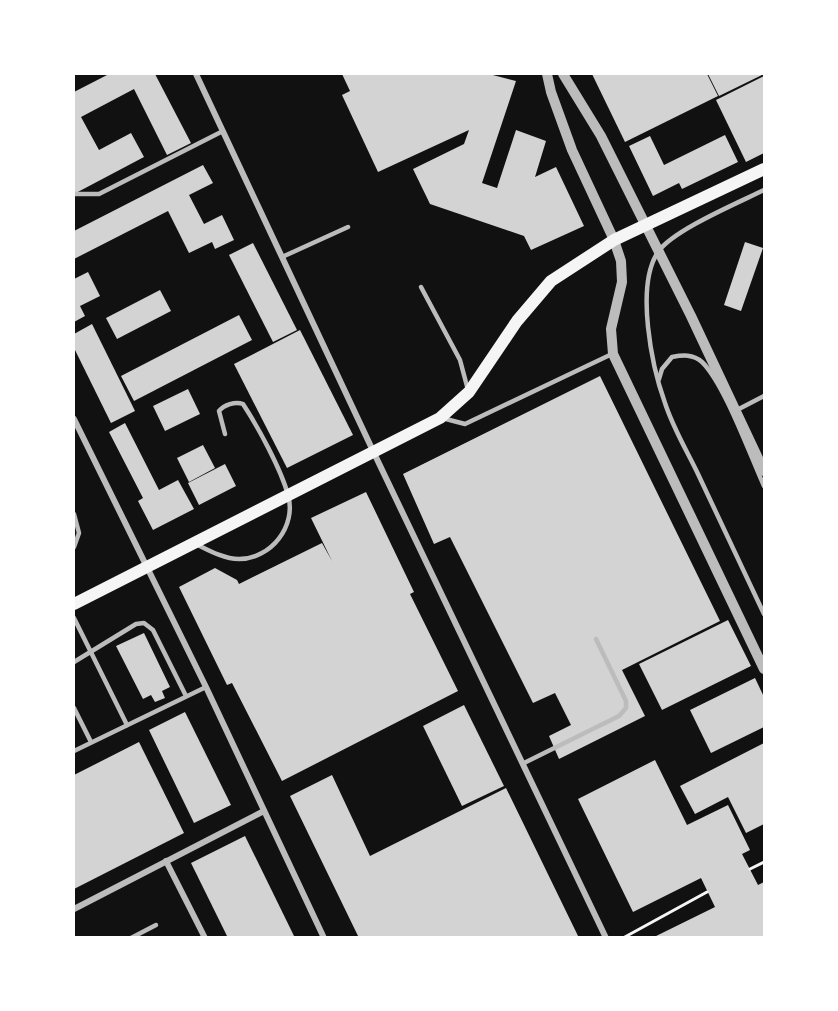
<svg xmlns="http://www.w3.org/2000/svg" width="838" height="1011" viewBox="0 0 838 1011" font-family="'Alegreya Sans',sans-serif">
<style>
.building{fill:#d3d3d3}
.lines{fill:none;stroke-linecap:round;stroke-linejoin:round}
.path{stroke:#f5f5f5;stroke-width:3}
.service{stroke:#bcbcbc;stroke-width:4.5}
.minor{stroke:#bcbcbc;stroke-width:6}
.tertiary{stroke:#bcbcbc;stroke-width:10}
.secondary{stroke:#f5f5f5;stroke-width:12}
</style>
<rect width="100%" height="100%" fill="#111"/>
<!-- building -->
<g class="building">
<path d="M109,74h46l36,69 -24,12 -33,-66 -53,28 18,33 32,-17 13,24 -70,37v-102z"/>
<path d="M342,74h147l27,7 -34,102 15,5 19,-58 30,11 -11,36 21,-10 28,59 -53,24 -7,-14 -94,-32 -17,-35 51,-25 5,-14 -91,42 -36,-77 8,-4z"/>
<path d="M592,74h115l11,22 -93,46z"/>
<path d="M708,74h56l-45,22z"/>
<path d="M764,76v77l-18,9 -30,-62z"/>
<path d="M725,135l13,27 -56,27 -3,-6 -26,13 -24,-50 21,-10 14,29z"/>
<path d="M203,165l10,18 -24,12 15,29 18,-9 12,25 -19,9 -3,-7 -23,11 -21,-42 -94,48v-28z"/>
<path d="M745,242l18,6 -22,63 -17,-6z"/>
<path d="M253,243l44,87 -24,12 -44,-87z"/>
<path d="M88,272l12,24 -20,10 5,10 -11,6v-43z"/>
<path d="M160,290l11,21 -54,28 -11,-21z"/>
<path d="M239,315l13,25 -118,61 -13,-25z"/>
<path d="M92,324l43,87 -24,12 -37,-75v-14z"/>
<path d="M300,330l53,105 -66,33 -53,-104z"/>
<path d="M600,376l120,245 -98,49 23,46 -86,43 -10,-23 22,-11 -16,-32 -22,10 -83,-166 -16,7 -31,-70z"/>
<path d="M188,389l12,25 -35,17 -12,-25z"/>
<path d="M125,423l34,67 19,-10 16,29 -41,21 -15,-29 5,-3 -34,-66z"/>
<path d="M203,445l12,23 -26,14 -12,-24z"/>
<path d="M225,464l11,22 -37,19 -11,-22z"/>
<path d="M366,492l48,100 -4,2 48,97 -176,90 -50,-98 -5,2 -48,-98 36,-19 22,12 2,4 83,-41 10,18 -21,-43z"/>
<path d="M728,620l23,46 -89,44 -23,-46z"/>
<path d="M144,633l26,54 -8,4 3,7 -10,4 -4,-7 -8,4 -27,-53z"/>
<path d="M755,678l9,19v30l-53,26 -21,-43z"/>
<path d="M464,705l40,81 -42,20 -39,-80z"/>
<path d="M185,712l46,93 -37,18 -45,-93z"/>
<path d="M139,742l45,91 -110,56v-114z"/>
<path d="M764,743v81l-18,9 -18,-36 -33,17 -15,-28z"/>
<path d="M655,760l32,65 41,-20 22,45 -8,4 16,31 6,-3v56h-112l63,-31 -14,-29 -68,34 -55,-113z"/>
<path d="M332,775l38,81 136,-68 73,150h-220l-69,-142z"/>
<path d="M245,836l50,102h-67l-37,-75z"/>
</g>
<g class="lines">
<!-- path -->
<g class="path">
<path d="M750,869l14,-7"/>
<path d="M623,938l84,-46"/>
</g>
<!-- service -->
<g class="service">
<path d="M764,190c-24,12 -91,40 -106,62 -23,34 -6,115 7,151 8,25 22,48 33,71 22,46 44,93 66,140"/>
<path d="M74,194h25l124,-63"/>
<path d="M282,257l66,-30"/>
<path d="M421,287l39,73 8,30"/>
<path d="M659,379l3,-10 10,-12c11,-2 21,-3 30,5 22,21 48,93 62,124"/>
<path d="M735,411l29,-15"/>
<path d="M442,418l23,6 147,-70"/>
<path d="M74,514l5,19 -5,14"/>
<path d="M196,544c12,6 28,15 43,15 32,0 58,-33 49,-64 -7,-26 -30,-68 -45,-91 -8,-3 -19,1 -24,7l6,23"/>
<path d="M74,618l53,107"/>
<path d="M74,662l62,-38 8,-1 9,7 33,66"/>
<path d="M74,708l17,34"/>
<path d="M74,751l132,-64"/>
<path d="M524,763l95,-47 7,-8v-7l-30,-62"/>
<path d="M131,938l25,-13"/>
</g>
<!-- minor -->
<g class="minor">
<path d="M196,74l178,379 232,485"/>
<path d="M74,419l132,268 118,251"/>
<path d="M166,861l39,77"/>
<path d="M74,909l190,-98"/>
</g>
<!-- tertiary -->
<g class="tertiary">
<path d="M547,74l4,18 21,58 42,90 7,21 1,21 -11,47 2,25 151,315"/>
<path d="M563,74l38,62 90,180 73,155"/>
</g>
<!-- secondary -->
<path class="secondary" d="M74,604l366,-186 29,-26 48,-71 34,-40 63,-41 150,-71"/>
</g>
<!-- border -->
<rect width="838" height="1011" fill="none" stroke="#ffffff" stroke-width="150"/>
</svg>
